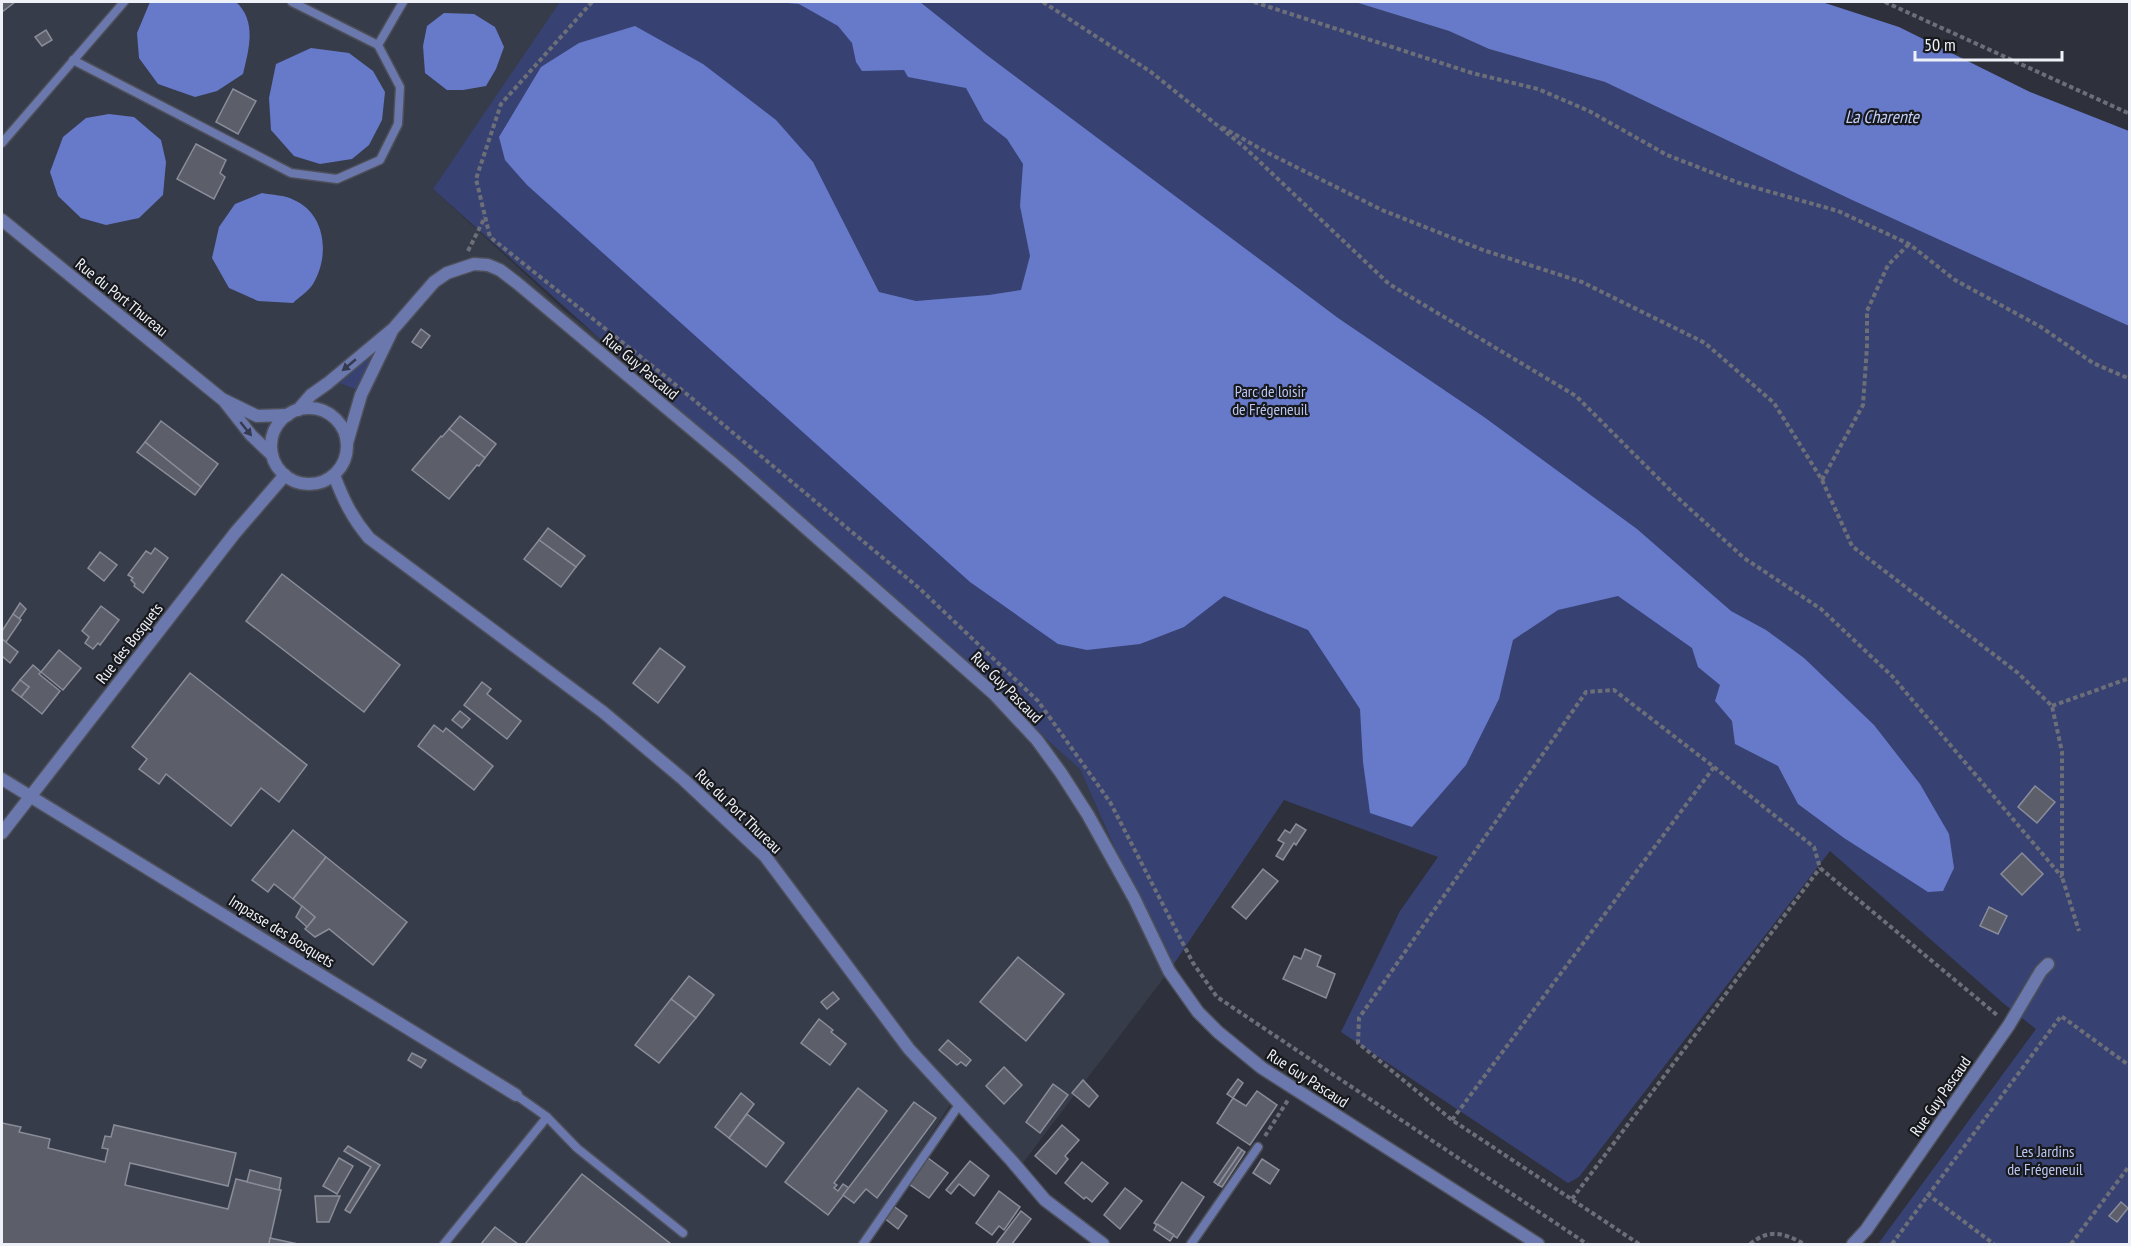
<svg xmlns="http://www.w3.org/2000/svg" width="2131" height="1246" viewBox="0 0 2131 1246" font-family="'PT Sans Narrow',sans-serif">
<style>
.built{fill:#373c4b}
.green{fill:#374273}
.water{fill:#6779c9}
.building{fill:#5c5f6a;stroke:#8a8d99;stroke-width:1.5}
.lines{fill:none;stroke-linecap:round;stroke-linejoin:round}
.service-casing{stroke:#4d5059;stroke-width:11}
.minor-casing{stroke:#4d5059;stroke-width:15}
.path{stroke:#6d6f78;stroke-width:4;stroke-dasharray:4.5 3;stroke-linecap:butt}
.service{stroke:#6b78ad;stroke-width:8}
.minor{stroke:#6b78ad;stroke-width:12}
.oneway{fill:#343a4f}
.labels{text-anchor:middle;stroke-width:4.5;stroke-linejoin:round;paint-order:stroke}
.street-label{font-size:16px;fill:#eff1f8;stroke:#17191d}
.park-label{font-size:16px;fill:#bac6f0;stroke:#17191d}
.water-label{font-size:18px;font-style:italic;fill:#c2cef9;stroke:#17191d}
</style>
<rect width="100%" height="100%" fill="#2e313b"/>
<!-- built -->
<path class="built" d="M2,2h560l-129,187 132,122 174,135 341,323 89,202 -154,202 -64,-70 -90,141h-859z"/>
<!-- green -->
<g class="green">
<path d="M560,2h795l94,29 40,18 116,33 247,118 277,126v918h-251l158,-215 -33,-26 -173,-152 -251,326 -11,6 -227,-151 59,-121 38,-54 -154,-57 -115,171 -89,-202 -647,-580z"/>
<path d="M374,353l-17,37 -17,-7z"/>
</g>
<!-- water -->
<g class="water">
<path d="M150,2h86c21,19 13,47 7,72l-26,17 -22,6 -37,-13 -19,-26 -2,-25z"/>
<path d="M776,2h144l64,51 354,265 146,99 153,112 94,82 35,19 38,28 70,67 46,59 29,50 5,34 -11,23 -15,1 -84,-54 -46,-34 -20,-38 -43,-22 -3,-23 -17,-20 5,-16 -22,-18 -6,-19 -74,-52 -60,14 -45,30 -14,59 -33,66 -54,62 -42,-14 -7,-51 -3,-53 -52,-79 -84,-34 -40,31 -44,17 -53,6 -29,-6 -88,-62 -443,-397 -22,-25 -6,-23 42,-70 38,-24 56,-17 68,38 73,56 37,42 66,130 37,9 73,-6 32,-5 9,-34 -10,-50 3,-42 -16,-25 -23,-18 -18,-33 -58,-11 -4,-7 -42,1 -6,-9 -4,-19 -14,-17 -39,-22z"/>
<path d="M1355,2h467l77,25 131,65 99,39v195l-277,-126 -247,-118 -116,-33 -40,-18z"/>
<path d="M444,13l30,1 21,13 9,20 -8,22 -10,17 -23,4h-16l-22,-17 -2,-27 4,-20z"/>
<path d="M311,48l38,5 24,18 12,21 -3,28 -13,25 -17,14 -32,5 -26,-8 -23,-26 -2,-32 7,-34z"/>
<path d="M109,114l25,3 27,23 5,22 -3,33 -24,23 -33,7 -25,-7 -23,-22 -8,-24 13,-35 23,-19z"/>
<path d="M262,193c10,2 23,2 32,7 32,14 36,56 19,84 -4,7 -14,13 -20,19l-35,-2 -29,-13 -17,-30 7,-31 16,-23z"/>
</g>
<!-- building -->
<g class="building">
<path d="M2,2h13l-13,10z"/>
<path d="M46,30l6,10 -10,6 -7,-9z"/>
<path d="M233,89l23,12 -18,33 -22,-12z"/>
<path d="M196,144l30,16 -6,13 5,4 -11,22 -37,-20z"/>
<path d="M421,329l9,7 -9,12 -9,-6z"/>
<path d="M460,416l36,28 -11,14 -36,-29z"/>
<path d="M161,421l57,43 -17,23 -56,-45z"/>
<path d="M449,429l36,29 -6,8 -2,-1 -28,34 -37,-29 29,-34 1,1z"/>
<path d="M145,442l56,45 -6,8 -58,-43z"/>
<path d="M548,528l37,28 -9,11 -37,-27z"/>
<path d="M539,540l37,27 -15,20 -37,-28z"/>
<path d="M155,548l13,10 -25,35 -9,-7 1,-2 -4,-4 2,-2 -5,-3 18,-24 5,3z"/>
<path d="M100,552l17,13 -13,16 -16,-13z"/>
<path d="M282,574l118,91 -36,47 -118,-91z"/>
<path d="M20,603l6,6 -7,10 -6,-5z"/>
<path d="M101,606l18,14 -19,25 -2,-2 -5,6 -8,-6 4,-6 -7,-6z"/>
<path d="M13,614l8,6 -15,22 -4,-3v-8z"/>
<path d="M2,639l16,13 -8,11 -8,-7z"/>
<path d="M660,648l25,19 -27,36 -25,-20z"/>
<path d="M59,650l22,18 -18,22 -22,-18z"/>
<path d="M33,665l8,7 -2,2 21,17 -18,23 -21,-17 8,-10 -9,-7z"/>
<path d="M190,673l117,92 -28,37 -18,-14 -30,38 -65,-52 -7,10 -20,-15 8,-10 -15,-12z"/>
<path d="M20,680l9,7 -8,10 -9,-7z"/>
<path d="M482,682l9,7 -4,5 34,27 -14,18 -43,-34z"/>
<path d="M460,711l10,8 -8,9 -10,-8z"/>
<path d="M434,725l9,7 3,-4 47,38 -19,24 -56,-44z"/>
<path d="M2035,786l20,16 -18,21 -19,-16z"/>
<path d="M1296,824l10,6 -10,15 -2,-2 -11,17 -7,-4 8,-13 -6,-3 7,-10 5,3z"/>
<path d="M293,830l33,27 -33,42 -19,-15 -6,8 -16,-12z"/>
<path d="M2022,853l21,21 -21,21 -21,-21z"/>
<path d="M326,857l81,65 -34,43 -44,-36 -14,8 -10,-8 10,-12 -22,-18z"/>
<path d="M1263,869l15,12 -32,38 -14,-12z"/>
<path d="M302,906l13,11 -8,10 -11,-10z"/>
<path d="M1989,907l18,9 -9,18 -18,-8z"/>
<path d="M1305,949l16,7 -4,10 18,8 -9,24 -43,-19 11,-23 7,3z"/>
<path d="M1018,957l46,37 -38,47 -46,-39z"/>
<path d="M689,976l25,19 -18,23 -25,-19z"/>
<path d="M833,992l6,7 -12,10 -6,-7z"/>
<path d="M671,999l25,19 -37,45 -24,-18z"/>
<path d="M819,1019l14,11 -2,2 15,12 -16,21 -29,-22z"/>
<path d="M948,1040l23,20 -5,6 -5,-4 -4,3 -18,-15z"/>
<path d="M412,1053l14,7 -5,8 -13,-8z"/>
<path d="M1004,1067l18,18 -18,19 -18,-18z"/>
<path d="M1238,1079l5,4 -10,15 -6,-4z"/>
<path d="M1083,1080l15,16 -9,11 -17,-14z"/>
<path d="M1053,1084l15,11 -28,38 -14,-11z"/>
<path d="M858,1088l29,23 -53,72 3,2 -3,3 4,3 5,-7 6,4 -21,27 -43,-33z"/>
<path d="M1257,1091l20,14 -27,40 -33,-22 16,-25 13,8z"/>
<path d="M741,1093l13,11 -25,34 -14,-11z"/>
<path d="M914,1102l22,16 -59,80 -11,-9 -12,14 -11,-8z"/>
<path d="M747,1114l37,29 -18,24 -37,-29z"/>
<path d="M2,1123l19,4 -2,5 31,7 -2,9 57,14 3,-13 -6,-1 3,-12 6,1 3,-12 122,28 -8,33 -98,-23 -5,22 103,24 8,-30 45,11 -12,54h4h-271z"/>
<path d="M1062,1125l17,15 -14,16 3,3 -12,15 -21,-18z"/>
<path d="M348,1146l32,19 -30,48 -5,-3 26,-43 -27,-16z"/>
<path d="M1238,1147l4,3 -24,35 -4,-3z"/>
<path d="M1242,1150l3,2 -23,35 -4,-2z"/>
<path d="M339,1158l14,8 -16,28 -14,-8z"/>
<path d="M928,1158l20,15 -19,25 -20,-14z"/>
<path d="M1262,1159l17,11 -9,14 -17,-11z"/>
<path d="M970,1161l19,15 -15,20 -15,-12 -8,10 -5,-4z"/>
<path d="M1082,1162l26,21 -16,19 -6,-5 -2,2 -19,-16z"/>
<path d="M250,1170l31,8 -2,12 -32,-8z"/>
<path d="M582,1174l89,70h-146z"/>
<path d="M1182,1182l22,15 -27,41 -23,-15z"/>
<path d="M1125,1188l17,13 -22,28 -16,-14z"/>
<path d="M999,1191l21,16 -16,23 -5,-4 -7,9 -16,-12z"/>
<path d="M315,1196h25l-11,26h-12z"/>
<path d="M2121,1202l7,6 -11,14 -8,-6z"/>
<path d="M892,1205l15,11 -9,13 -15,-12z"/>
<path d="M1021,1211l10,8 -19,25h-16z"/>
<path d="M1157,1224l17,11 -4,6 -16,-11z"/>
<path d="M495,1227l23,17h-37z"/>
<path d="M270,1238l28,6h-29z"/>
</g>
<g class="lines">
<!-- service casing -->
<g class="service-casing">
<g id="service">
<path d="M292,2l86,43 25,-43"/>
<path d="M73,60l218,113 46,6 43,-19 18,-36 2,-37 -22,-42"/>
<path d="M2,143l122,-141"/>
<path d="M516,1095l31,22 30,31 106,85"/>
<path d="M444,1244l103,-127"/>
<path d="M863,1244l96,-139"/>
<path d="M1191,1244l67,-97"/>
</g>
</g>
<!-- minor casing -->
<g class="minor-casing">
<g id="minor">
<path d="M2,220l220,179 35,17 31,-1"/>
<path d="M225,402l26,33 21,20"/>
<circle cx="309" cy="446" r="38"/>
<path d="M298,410l13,-15 17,-12 66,-55 40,-46 13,-9 27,-9 14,1 12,5 17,13 214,179 263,232 43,46 24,33 27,42 46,83 35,73 29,41 20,20 44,36 276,176"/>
<path d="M347,443l14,-48 31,-64"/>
<path d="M334,475c9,24 18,43 35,63l234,174 81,68 81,76 144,193 102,111 34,40 58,44"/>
<path d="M2,779l514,316"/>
<path d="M2,833l233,-300 50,-58"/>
<path d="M1853,1244l13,-14 143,-205 32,-54 7,-7"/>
</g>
</g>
<!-- path -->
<g class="path">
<path d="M592,2l-91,102 -25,75 14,58 181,144 248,207 119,113 72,101 83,161 24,34 370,247"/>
<path d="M1043,2l108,70 92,74 146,138 187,112 102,102 66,60 77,51 71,67 170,201"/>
<path d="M1254,2l218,71 66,16 51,22 78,44 72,28 99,28 71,33 46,36 86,47 52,36 37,16"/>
<path d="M1885,2l245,112"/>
<path d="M1222,127l46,26 114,57 101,40 99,32 123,61 69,60 48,77 30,66 166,127 34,33 10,46v125l17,54"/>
<path d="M468,251l17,-34"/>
<path d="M1822,480l41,-75 4,-59v-35l21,-46 21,-21"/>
<path d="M2052,706l78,-28"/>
<path d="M1452,1120l262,-353"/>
<path d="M1265,1136l23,-36"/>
<path d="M1927,1194l67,50"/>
<path d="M1572,1199l248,-331"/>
<path d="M1639,1244l-187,-124 -94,-77 1,-25 227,-326 28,-2 100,77 100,80 6,21 177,147"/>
<path d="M1750,1244c20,-16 34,-11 54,0"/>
<path d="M1892,1244l169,-228 69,50"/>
<path d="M2071,1244l59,-79"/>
</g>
<!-- service -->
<use href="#service" class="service"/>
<!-- minor -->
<use href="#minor" class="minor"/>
</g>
<!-- one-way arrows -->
<defs><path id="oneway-solid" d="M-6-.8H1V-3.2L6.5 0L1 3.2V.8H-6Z" transform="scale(1.5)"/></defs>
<g class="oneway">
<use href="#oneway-solid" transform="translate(349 365) rotate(140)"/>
<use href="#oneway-solid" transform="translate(246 429) rotate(51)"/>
</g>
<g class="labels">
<!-- street labels -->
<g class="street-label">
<text transform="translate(122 297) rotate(39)" y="6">Rue du Port Thureau</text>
<text transform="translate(641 366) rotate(40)" y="6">Rue Guy Pascaud</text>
<text transform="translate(129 643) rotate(-52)" y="6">Rue des Bosquets</text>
<text transform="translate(1007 687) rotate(45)" y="6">Rue Guy Pascaud</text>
<text transform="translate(739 811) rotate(44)" y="6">Rue du Port Thureau</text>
<text transform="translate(282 931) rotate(32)" y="6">Impasse des Bosquets</text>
<text transform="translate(1308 1078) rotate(33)" y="6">Rue Guy Pascaud</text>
<text transform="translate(1940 1096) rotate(-55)" y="6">Rue Guy Pascaud</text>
</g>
<!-- park labels -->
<g class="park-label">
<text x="1270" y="397">Parc de loisir<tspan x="1270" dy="18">de Frégeneuil</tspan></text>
<text x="2045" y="1157">Les Jardins<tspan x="2045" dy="18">de Frégeneuil</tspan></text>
</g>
<!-- water labels -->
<g class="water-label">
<text x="1882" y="123">La Charente</text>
</g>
</g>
<!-- border -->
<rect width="2131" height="1246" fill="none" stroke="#eff1f8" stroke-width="6"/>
<!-- scale -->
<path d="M1915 51v9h147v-9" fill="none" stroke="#eff1f8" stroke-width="3"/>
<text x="1924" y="51" font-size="18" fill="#eff1f8" stroke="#17191d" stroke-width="4.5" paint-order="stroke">50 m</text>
</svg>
